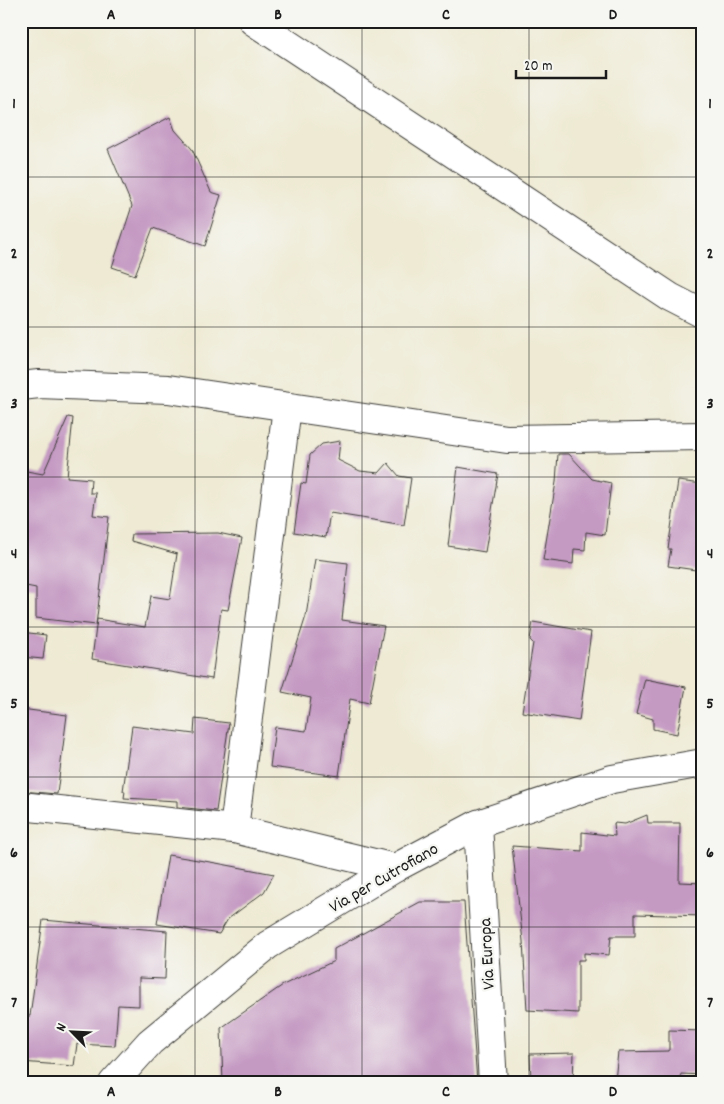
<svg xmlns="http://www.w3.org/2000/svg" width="724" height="1104" viewBox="0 0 724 1104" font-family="Dekko,sans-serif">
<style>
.building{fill:#c499c2}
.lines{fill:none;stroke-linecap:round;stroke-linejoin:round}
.minor-casing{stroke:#3c3b37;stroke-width:30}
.major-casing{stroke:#3c3b37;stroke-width:30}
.minor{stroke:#fff;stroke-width:28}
.major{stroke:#fff;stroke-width:28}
.grid{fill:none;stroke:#1c1c1c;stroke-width:1;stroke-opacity:0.55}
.labels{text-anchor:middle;stroke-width:4.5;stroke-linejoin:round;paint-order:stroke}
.street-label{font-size:18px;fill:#1c1c1c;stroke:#f6f6f2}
.neatline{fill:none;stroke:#1c1c1c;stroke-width:2}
.grid-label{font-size:16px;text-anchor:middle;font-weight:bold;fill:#1c1c1c}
</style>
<rect width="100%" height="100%" fill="#f6f6f2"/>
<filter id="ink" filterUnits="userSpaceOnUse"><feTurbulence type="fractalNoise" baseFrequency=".02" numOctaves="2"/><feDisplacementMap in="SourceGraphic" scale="10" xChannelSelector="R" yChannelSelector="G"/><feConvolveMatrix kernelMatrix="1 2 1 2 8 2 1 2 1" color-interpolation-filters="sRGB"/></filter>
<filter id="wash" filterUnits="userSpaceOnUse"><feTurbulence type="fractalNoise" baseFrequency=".0096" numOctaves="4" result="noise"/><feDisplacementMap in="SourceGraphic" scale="20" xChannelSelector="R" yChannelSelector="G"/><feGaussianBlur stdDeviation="1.12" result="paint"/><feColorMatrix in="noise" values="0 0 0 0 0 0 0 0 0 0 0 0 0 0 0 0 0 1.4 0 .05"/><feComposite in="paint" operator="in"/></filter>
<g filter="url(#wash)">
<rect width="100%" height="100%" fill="#eeead3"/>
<g id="blocks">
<!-- building -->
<g class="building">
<path d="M170,117l5,13 17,19 19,43 10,3 -16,51 -52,-18 -18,47 -23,-8 20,-61 -24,-57z"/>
<path d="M68,417l5,1 -6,59 24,2 -1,14h6l-3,22 16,2 -13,108 -60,-7v-30l-15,-3v-115l22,4z"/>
<path d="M340,441l-2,19 22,11 19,2 9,-10 11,13 12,2 -7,47 -74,-12 -4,24 -32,-5 7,-49 5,1 4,-29 12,-11z"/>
<path d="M558,454h11l23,25 19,4 -6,52 -19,-3 -1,18 -11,-1 -1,15 -30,-4 13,-78z"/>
<path d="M458,467l40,7 -13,78 -37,-6z"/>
<path d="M678,481l25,3v87l-35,-5 3,-17h-3z"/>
<path d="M218,533l24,5 -14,72 -7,-1 -9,70 -120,-20 5,-40 48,8 6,-31 19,3 7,-45 -46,-13 1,-7z"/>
<path d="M315,559l33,4 -6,57 42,6 -15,77 -19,-4 -11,77 -69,-9 5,-40 31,4 5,-33 -29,-6 24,-76z"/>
<path d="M533,622l58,10 -12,89 -57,-9 11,-69 -3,-3z"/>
<path d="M21,632l25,3 -3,24 -22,-2z"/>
<path d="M645,679l41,8 -9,47 -24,-5v-10l-17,-5z"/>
<path d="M21,709l46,6 -10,79 -36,-3z"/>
<path d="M195,719l34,4 -13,88 -39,-4v-6l-53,-3 1,-7h-2l9,-65 62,8z"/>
<path d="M647,815l1,8h32l-1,59 24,1v33l-68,-2v22h-24l-2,19 -25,-2v7h-6v53l-51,-3 -4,-69 -11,-95 70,5v-19l33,4 -1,-13 11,1z"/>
<path d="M168,855l48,8 58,11 -10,18 -36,27 -9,15 -62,-10z"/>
<path d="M420,902h44l13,181h-254l-2,-55 62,-43 51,-24v-12z"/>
<path d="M43,920l124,11 -2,48 -26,-1v28l-21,-1 -3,41 -38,-2 -3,22 -53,-4v-46h9z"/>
<path d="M669,1030l34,1v44l-22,-1 -2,9 -64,-2 3,-29 51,-1z"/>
<path d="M574,1053l-1,30h-42l-1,-29z"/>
</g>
</g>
</g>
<g filter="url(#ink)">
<use href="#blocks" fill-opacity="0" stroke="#3c3b37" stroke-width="1"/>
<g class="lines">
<!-- minor casing -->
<g class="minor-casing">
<g id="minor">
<path d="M253,21l417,276 33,17"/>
<path d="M21,386l18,-2 129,5 339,50 196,-3"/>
<path d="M21,806l213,23 161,39"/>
<path d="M478,824l15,259"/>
<path d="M234,829l53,-422"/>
</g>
</g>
<!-- major casing -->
<g class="major-casing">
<path id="major" d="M113,1083l37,-41 118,-97 127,-77 83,-44 134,-45 91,-16"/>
</g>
<!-- minor -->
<use href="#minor" class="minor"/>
<!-- major -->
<use href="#major" class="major"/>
</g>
</g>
<!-- grid -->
<path class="grid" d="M195,21v1062M362,21v1062M529,21v1062M21,177h682M21,327h682M21,477h682M21,627h682M21,777h682M21,927h682"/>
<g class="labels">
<!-- street labels -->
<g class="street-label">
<text transform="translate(383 877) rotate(-30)" y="6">Via per Cutrofiano</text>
<text transform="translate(486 954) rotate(-93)" y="6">Via Europa</text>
</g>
</g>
<!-- margin -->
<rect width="724" height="1104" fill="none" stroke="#f6f6f2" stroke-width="55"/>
<!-- north arrow -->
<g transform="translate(72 1032) rotate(294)" stroke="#f6f6f2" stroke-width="4" paint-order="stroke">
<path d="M0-4L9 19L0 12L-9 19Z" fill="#1c1c1c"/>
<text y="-8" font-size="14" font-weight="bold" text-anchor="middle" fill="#1c1c1c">N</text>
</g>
<!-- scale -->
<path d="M516 70v8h90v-8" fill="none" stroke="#1c1c1c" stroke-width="2.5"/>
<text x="524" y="70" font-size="15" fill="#1c1c1c" stroke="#f6f6f2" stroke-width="4" paint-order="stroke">20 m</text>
<rect x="28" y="28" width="668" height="1048" class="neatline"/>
<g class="grid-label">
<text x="111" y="19">A</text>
<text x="278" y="19">B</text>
<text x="446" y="19">C</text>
<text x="613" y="19">D</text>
<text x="14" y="108">1</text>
<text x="710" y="108">1</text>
<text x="14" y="258">2</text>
<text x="710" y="258">2</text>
<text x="14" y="408">3</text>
<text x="710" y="408">3</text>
<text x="14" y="558">4</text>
<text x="710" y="558">4</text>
<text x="14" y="708">5</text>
<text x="710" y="708">5</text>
<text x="14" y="857">6</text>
<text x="710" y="857">6</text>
<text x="14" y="1007">7</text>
<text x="710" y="1007">7</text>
<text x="111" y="1096">A</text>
<text x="278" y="1096">B</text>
<text x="446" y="1096">C</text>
<text x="613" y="1096">D</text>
</g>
</svg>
